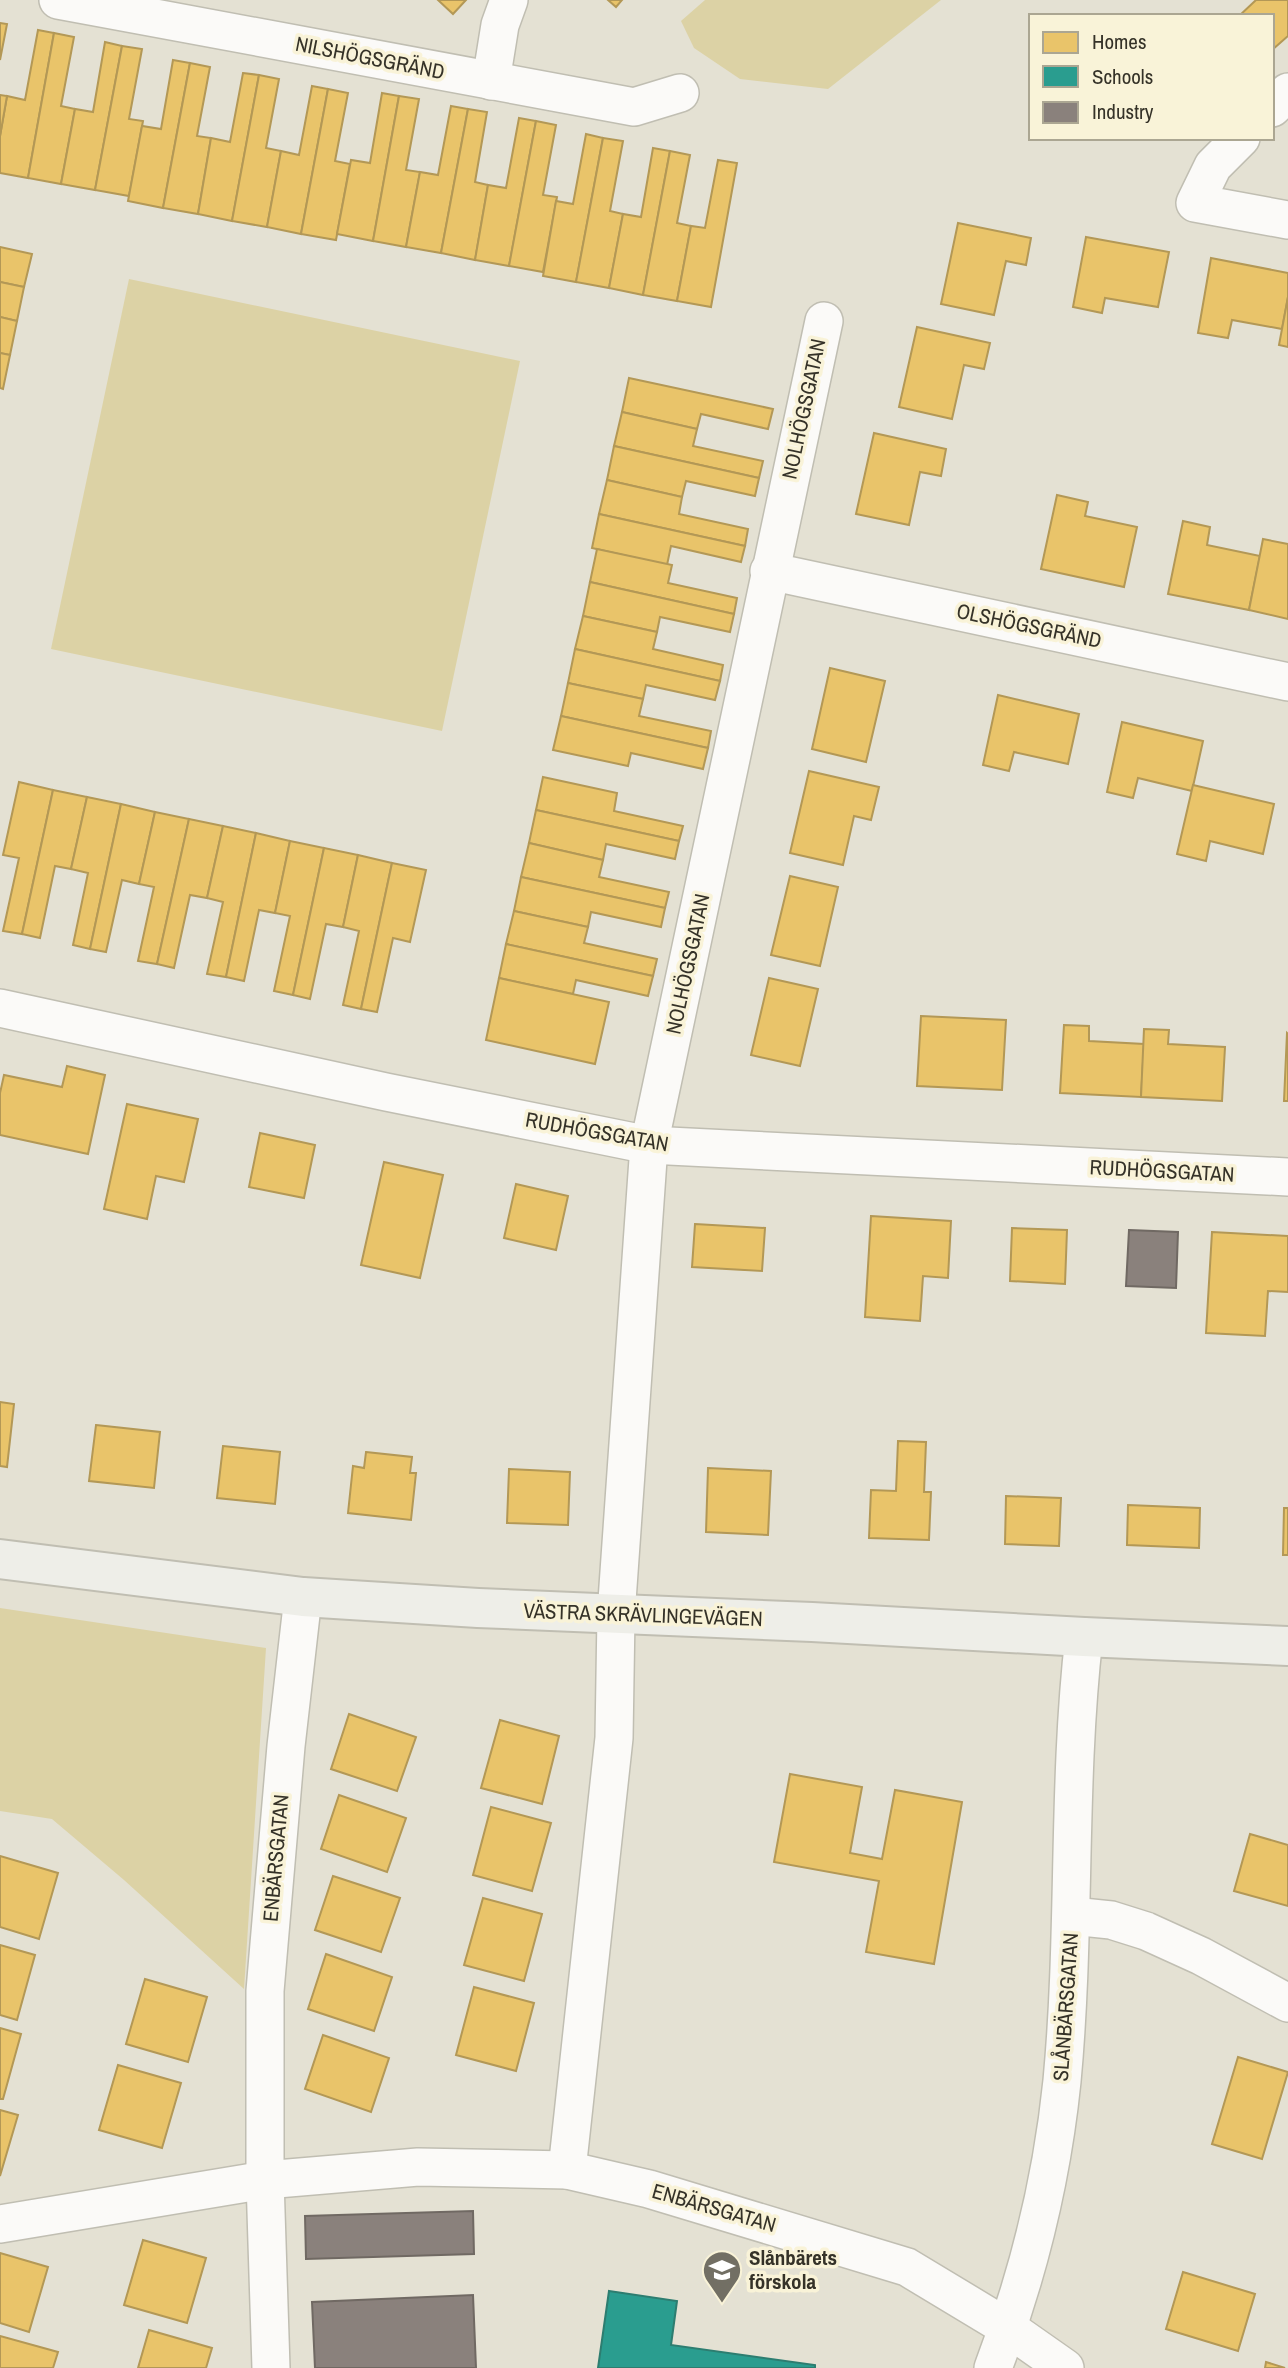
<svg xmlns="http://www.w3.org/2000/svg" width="1288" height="2368" viewBox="0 0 1288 2368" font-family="'Archivo Narrow',sans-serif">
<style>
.green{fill:#dcd2a5}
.homes{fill:#e9c46a;stroke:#b39856;stroke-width:2}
.schools{fill:#2a9d8f;stroke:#2d7d70;stroke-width:2}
.industry{fill:#8a817c;stroke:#706963;stroke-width:2}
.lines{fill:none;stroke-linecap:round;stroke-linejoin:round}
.street-casing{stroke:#c0beb2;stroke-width:40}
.secondary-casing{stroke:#c0beb2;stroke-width:42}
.street{stroke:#fbfaf8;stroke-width:37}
.secondary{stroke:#eeeee8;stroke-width:38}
.labels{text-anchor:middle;stroke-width:7;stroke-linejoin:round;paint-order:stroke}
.street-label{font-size:21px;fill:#353228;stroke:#f9f3d8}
.poi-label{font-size:21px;font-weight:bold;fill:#353228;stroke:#f9f3d8;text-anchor:start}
</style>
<rect width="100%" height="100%" fill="#e4e1d3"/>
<!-- green -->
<g class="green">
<path d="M705,0h236l-113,89 -88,-10 -46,-31 -13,-27z"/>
<path d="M129,279l391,82 -78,370 -391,-82z"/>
<path d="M0,1608l266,40 -22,341 -120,-109 -72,-61 -52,-8z"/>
</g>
<!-- homes -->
<g class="homes">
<path d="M438,0h28l-13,14z"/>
<path d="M608,0h14l-6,7z"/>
<path d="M1256,0h32v36l-16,14v-34h-33z"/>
<path d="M0,23l7,1 -7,36z"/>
<path d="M38,30l16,3 -26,145 -28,-5v-37l7,-40 18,4z"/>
<path d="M54,33l20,4 -13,69 14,3 -14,75 -33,-6z"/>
<path d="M105,42l17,4 -27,144 -34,-6 14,-75 18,3z"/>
<path d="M122,46l20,3 -13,70 14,2 -14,75 -34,-6z"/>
<path d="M173,60l17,3 -27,145 -35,-7 14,-75 19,3z"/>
<path d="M190,63l20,4 -13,69 14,2 -13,76 -35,-6z"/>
<path d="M243,73l16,2 -27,146 -34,-7 13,-76 19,4z"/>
<path d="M259,75l20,4 -13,69 15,3 -14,76 -35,-6z"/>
<path d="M312,86l16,3 -27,145 -34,-7 14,-76 18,4z"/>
<path d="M328,89l20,4 -13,68 15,3 -14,76 -35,-6z"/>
<path d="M382,93l17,3 -26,145 -36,-7 14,-74 19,3z"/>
<path d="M0,95l7,1 -7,40z"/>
<path d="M399,96l20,3 -13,71 14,2 -14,75 -33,-6z"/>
<path d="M451,106l17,3 -27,144 -35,-6 14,-75 18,3z"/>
<path d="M468,109l19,3 -12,70 13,3 -13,75 -34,-7z"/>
<path d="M519,118l17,3 -27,145 -34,-6 13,-75 18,3z"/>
<path d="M536,121l20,4 -13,70 14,2 -14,75 -34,-6z"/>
<path d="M586,134l17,4 -27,144 -33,-6 13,-75 17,3z"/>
<path d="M603,138l20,3 -13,70 13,3 -14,74 -33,-6z"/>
<path d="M653,148l17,3 -27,144 -34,-7 14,-74 18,3z"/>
<path d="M670,151l20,4 -13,68 14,3 -14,75 -34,-6z"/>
<path d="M718,160l19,3 -26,144 -34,-6 14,-75 14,2z"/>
<path d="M958,223l73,15 -5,27 -20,-4 -12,54 -53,-11z"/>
<path d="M1086,237l83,15 -11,55 -53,-9 -3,15 -29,-6z"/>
<path d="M0,247l32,7 -8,33 -24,-5z"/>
<path d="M1211,258l77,15v24l-6,32 -50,-9 -4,18 -30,-5z"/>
<path d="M0,282l24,5 -7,34 -17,-4z"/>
<path d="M1288,297v50l-9,-2z"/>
<path d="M0,317l17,4 -7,34 -10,-2z"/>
<path d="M917,327l73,16 -6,26 -20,-4 -12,54 -53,-12z"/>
<path d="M0,353l10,2 -7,34 -3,-1z"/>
<path d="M629,378l144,31 -5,20 -67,-15 -4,15 -75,-17z"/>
<path d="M622,412l75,17 -4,17 70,15 -4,17 -145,-32z"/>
<path d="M874,433l72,16 -5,27 -21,-4 -11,53 -53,-11z"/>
<path d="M614,446l145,32 -4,18 -69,-15 -4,16 -75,-17z"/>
<path d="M607,480l75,17 -3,17 69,15 -3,17 -146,-32z"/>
<path d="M1057,495l31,7 -3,14 52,11 -13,60 -83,-18z"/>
<path d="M599,514l146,32 -4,16 -70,-16 -4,19 -75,-17z"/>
<path d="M1183,521l27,6 -3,18 53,11 -11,54 -81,-16z"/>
<path d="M1263,539l25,5v75l-39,-9z"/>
<path d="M597,549l75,16 -4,18 69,15 -3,16 -144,-32z"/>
<path d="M590,582l144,32 -4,18 -70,-15 -3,15 -74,-16z"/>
<path d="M583,616l74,16 -4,17 70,16 -3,16 -145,-32z"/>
<path d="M575,649l145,32 -5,19 -69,-15 -3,14 -75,-16z"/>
<path d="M830,668l55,13 -19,81 -54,-13z"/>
<path d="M568,683l75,16 -4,17 72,15 -3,17 -147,-32z"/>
<path d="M998,695l81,19 -11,50 -54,-12 -5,19 -26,-6z"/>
<path d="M561,716l147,32 -5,21 -72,-16 -3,13 -75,-16z"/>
<path d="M1122,722l81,19 -11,50 -54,-13 -5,20 -26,-6z"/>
<path d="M809,771l70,16 -8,33 -17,-4 -11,49 -53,-12z"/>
<path d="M543,777l74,16 -3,18 69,15 -4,15 -143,-31z"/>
<path d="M19,782l34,8 -31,144 -19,-3 16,-73 -16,-3z"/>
<path d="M1193,785l81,19 -11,50 -53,-13 -4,20 -29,-7z"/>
<path d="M53,790l34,7 -16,72 -16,-3 -15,72 -18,-4z"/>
<path d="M87,797l34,7 -31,145 -17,-4 15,-72 -17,-4z"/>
<path d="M121,804l34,8 -16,72 -17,-4 -16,72 -16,-3z"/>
<path d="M536,810l143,31 -4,18 -69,-15 -3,16 -74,-17z"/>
<path d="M155,812l34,7 -32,145 -19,-3 16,-74 -15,-3z"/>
<path d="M189,819l34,7 -16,72 -17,-3 -16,73 -17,-4z"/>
<path d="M223,826l33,7 -30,144 -19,-3 16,-72 -16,-4z"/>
<path d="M256,833l34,8 -15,72 -16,-3 -15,71 -18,-4z"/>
<path d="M290,841l34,7 -31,147 -19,-4 16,-75 -15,-3z"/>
<path d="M529,843l74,17 -4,17 70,15 -4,16 -144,-31z"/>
<path d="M324,848l34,7 -15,72 -17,-3 -16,75 -17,-4z"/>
<path d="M358,855l34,8 -31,146 -18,-4 16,-74 -16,-4z"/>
<path d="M392,863l34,7 -16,72 -17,-4 -16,74 -16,-3z"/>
<path d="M790,876l48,11 -18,79 -49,-11z"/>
<path d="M521,877l144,31 -4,19 -70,-15 -3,15 -74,-16z"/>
<path d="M514,911l74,16 -4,16 73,16 -4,17 -147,-32z"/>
<path d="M506,944l147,32 -5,20 -72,-16 -3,14 -74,-16z"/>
<path d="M499,978l110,24 -14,62 -109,-24z"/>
<path d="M769,978l49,11 -18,77 -49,-11z"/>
<path d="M921,1016l85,4 -4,70 -85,-4z"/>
<path d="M1064,1025l25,1v15l55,3 -3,53 -81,-4z"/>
<path d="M1144,1029l25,1 -1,14 57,3 -3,54 -81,-4z"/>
<path d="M1287,1033l1,1v67h-4z"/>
<path d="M67,1066l38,9 -17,79 -88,-19v-42l4,-18 58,12z"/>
<path d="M127,1104l71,15 -14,63 -28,-6 -9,43 -43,-10z"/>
<path d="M260,1133l55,12 -11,53 -55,-11z"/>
<path d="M384,1162l59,13 -23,103 -59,-13z"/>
<path d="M516,1184l52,12 -12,54 -52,-12z"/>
<path d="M871,1216l80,5 -3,57 -25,-2 -3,45 -55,-4z"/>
<path d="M695,1224l70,4 -3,43 -70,-4z"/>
<path d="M1012,1228l55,2 -2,54 -55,-3z"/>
<path d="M1212,1232l76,4v56l-20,-1 -3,45 -59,-3z"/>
<path d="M0,1402l14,2 -7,63 -7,-1z"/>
<path d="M96,1425l64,7 -6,56 -65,-7z"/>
<path d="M898,1441l28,1 -2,50h7l-2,48 -60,-2 2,-48 25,1z"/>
<path d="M223,1446l57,6 -5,52 -58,-6z"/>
<path d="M366,1452l46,5 -2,16h6l-5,47 -63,-7 5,-47 11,2z"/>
<path d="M708,1468l63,3 -3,64 -62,-3z"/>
<path d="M509,1469l61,3 -2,53 -61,-2z"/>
<path d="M1006,1496l55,2 -2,48 -54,-2z"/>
<path d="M1128,1505l72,3 -1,40 -72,-3z"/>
<path d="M1284,1508h4v47h-5z"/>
<path d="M349,1714l67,23 -19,54 -66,-22z"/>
<path d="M500,1720l59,16 -17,68 -61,-16z"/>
<path d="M790,1774l72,13 -12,66 32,6 13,-69 67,12 -28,162 -68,-12 13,-71 -105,-19z"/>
<path d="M339,1795l67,23 -19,54 -66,-23z"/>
<path d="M491,1807l60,16 -19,68 -59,-16z"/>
<path d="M1250,1834l38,11v61l-54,-15z"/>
<path d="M0,1856l58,17 -19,66 -39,-12z"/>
<path d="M333,1876l67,22 -19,54 -66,-22z"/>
<path d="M483,1898l59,16 -18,67 -60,-16z"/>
<path d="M0,1945l35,10 -18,65 -17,-5z"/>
<path d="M326,1954l66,23 -18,54 -66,-22z"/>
<path d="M145,1979l62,18 -19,65 -62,-18z"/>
<path d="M474,1987l60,16 -18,68 -60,-16z"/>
<path d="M0,2028l21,6 -18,65h-3z"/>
<path d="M323,2035l66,23 -18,54 -66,-23z"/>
<path d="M1238,2057l50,15 -26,87 -50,-15z"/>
<path d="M118,2065l63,18 -19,65 -63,-18z"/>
<path d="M0,2110l18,5 -18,61z"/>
<path d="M143,2240l63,18 -19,65 -63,-18z"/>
<path d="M0,2253l48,14 -19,65 -29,-9z"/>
<path d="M1183,2272l72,22 -17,57 -72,-22z"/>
<path d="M149,2330l63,18 -6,20h-68z"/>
<path d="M0,2336l58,16 -5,16h-53z"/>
<path d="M1266,2362l19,6h-20z"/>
</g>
<!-- schools -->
<path class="schools" d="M609,2291l68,10 -6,44 144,20v3h-217z"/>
<!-- industry -->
<g class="industry">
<path d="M1129,1230l49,2 -2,56 -50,-2z"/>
<path d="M473,2211l1,43 -168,5 -1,-43z"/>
<path d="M473,2295l3,73h-161l-3,-66z"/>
</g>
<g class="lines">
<!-- street casing -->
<g class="street-casing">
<g id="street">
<path d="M58,0l576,107 46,-14"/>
<path d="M491,81l9,-56 9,-25"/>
<path d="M1272,108l16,-16"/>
<path d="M1241,138l-28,28 -18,37 93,17"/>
<path d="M769,571l519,111"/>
<path d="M0,1008l386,84 263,53 639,32"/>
<path d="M1072,1916l39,4 35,11 55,25 87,47"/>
<path d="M567,2170l47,-432 2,-123 33,-470 175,-824"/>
<path d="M0,2224l265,-44 153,-13 149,3 82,19 258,78 101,61 57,40"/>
<path d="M271,2368l-6,-188v-189l21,-245 17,-149"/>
<path d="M993,2368c35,-92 59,-189 69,-287 14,-148 5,-296 22,-444"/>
</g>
</g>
<!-- secondary casing -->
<g class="secondary-casing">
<path id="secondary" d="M0,1559l303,38 175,11 334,14 272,15 204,9"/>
</g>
<!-- street -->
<use href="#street" class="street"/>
<!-- secondary -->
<use href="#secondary" class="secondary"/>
</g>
<!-- icons -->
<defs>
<g id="school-pin" transform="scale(2.0125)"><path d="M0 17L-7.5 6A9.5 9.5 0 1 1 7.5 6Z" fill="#726f64" stroke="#f9f3d8"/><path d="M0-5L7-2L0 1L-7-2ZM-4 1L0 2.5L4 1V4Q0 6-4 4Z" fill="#fff"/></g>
</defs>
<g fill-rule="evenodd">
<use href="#school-pin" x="722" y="2270"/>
</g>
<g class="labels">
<!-- street labels -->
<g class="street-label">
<text transform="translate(370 58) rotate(11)" y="7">NILSHÖGSGRÄND</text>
<text transform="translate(804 409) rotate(-78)" y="7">NOLHÖGSGATAN</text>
<text transform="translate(1029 626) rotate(12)" y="7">OLSHÖGSGRÄND</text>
<text transform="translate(688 964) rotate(-78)" y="7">NOLHÖGSGATAN</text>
<text transform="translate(597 1132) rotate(10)" y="7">RUDHÖGSGATAN</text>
<text transform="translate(1162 1171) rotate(3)" y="7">RUDHÖGSGATAN</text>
<text transform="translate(643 1615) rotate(2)" y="7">VÄSTRA SKRÄVLINGEVÄGEN</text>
<text transform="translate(276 1858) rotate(-85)" y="7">ENBÄRSGATAN</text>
<text transform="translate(1066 2007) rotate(-86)" y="7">SLÅNBÄRSGATAN</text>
<text transform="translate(714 2208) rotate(16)" y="7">ENBÄRSGATAN</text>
</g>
<!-- poi labels -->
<g class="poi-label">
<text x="749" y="2265">Slånbärets<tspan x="749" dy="24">förskola</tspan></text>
</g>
</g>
<!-- legend -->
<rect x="1029" y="14" width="245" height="126" fill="#f9f3d8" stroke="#aba692" stroke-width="2"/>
<rect x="1043" y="32" width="35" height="21" fill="#e9c46a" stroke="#aba692" stroke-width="2"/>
<text x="1092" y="49" font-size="21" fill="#353228">Homes</text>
<rect x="1043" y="66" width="35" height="21" fill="#2a9d8f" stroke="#aba692" stroke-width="2"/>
<text x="1092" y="84" font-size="21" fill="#353228">Schools</text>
<rect x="1043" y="102" width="35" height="21" fill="#8a817c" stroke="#aba692" stroke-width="2"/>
<text x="1092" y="119" font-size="21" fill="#353228">Industry</text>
</svg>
